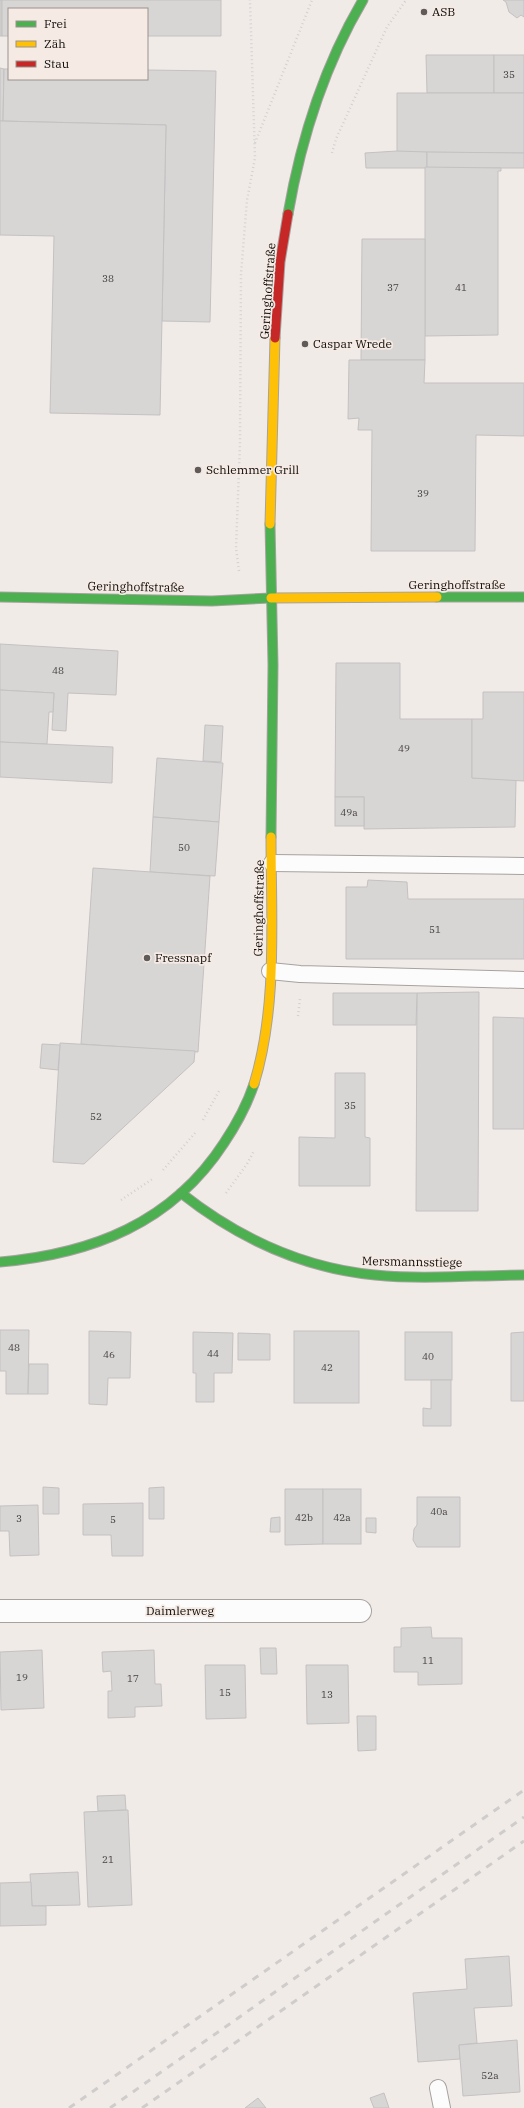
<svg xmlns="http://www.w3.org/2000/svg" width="524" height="2108" viewBox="0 0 524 2108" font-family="'IBM Plex Serif',serif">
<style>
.building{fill:#d8d5d5;stroke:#c4c1c2}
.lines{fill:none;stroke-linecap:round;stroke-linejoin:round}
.lane-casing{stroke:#a6a29f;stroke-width:18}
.street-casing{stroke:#a6a29f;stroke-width:24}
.fast-casing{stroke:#a6a29f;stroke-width:11}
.slow-casing{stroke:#a6a29f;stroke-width:11}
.jam-casing{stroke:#a6a29f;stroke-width:11}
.path{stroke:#d2d1d0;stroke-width:2.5;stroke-dasharray:1 3;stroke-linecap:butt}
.lane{stroke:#fdfcfc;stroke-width:16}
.street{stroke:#fdfcfc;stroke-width:22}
.fast{stroke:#4caf50;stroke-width:9}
.slow{stroke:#ffc107;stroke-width:9}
.jam{stroke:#c62828;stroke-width:9}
.rail{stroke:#cfcdcc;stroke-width:3;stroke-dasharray:7 7;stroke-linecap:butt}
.poi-dot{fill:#5f5b58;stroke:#f5eae4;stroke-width:1.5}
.labels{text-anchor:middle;stroke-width:3.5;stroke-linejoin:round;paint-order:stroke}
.number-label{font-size:10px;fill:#454240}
.poi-label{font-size:12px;fill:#100d0a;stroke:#f5eae4;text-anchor:start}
.street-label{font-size:12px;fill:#100d0a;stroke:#f5eae4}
</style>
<rect width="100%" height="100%" fill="#f1ebe8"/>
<!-- building -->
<g class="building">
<rect x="0" y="0" width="2" height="36"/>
<path d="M2,0h219v36h-74v-27h-138v27h-7z"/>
<path d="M503,0h21v17l-3,-2 -4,3 -8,-6 -3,-10z"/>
<path d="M426,55h68v38h-67z"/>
<rect x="494" y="55" width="30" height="38"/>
<path d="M0,68l4,1 -1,52h-3z"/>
<path d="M4,69h5v10h138v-9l69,1 -6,251 -48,-1 4,-196 -163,-4z"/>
<path d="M397,93h127v60l-127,-1z"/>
<path d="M0,121l166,4 -6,290 -110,-2 4,-177 -54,-1z"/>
<path d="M397,151l30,1v16h-61l-1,-15z"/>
<path d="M427,152l97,1v15h-97z"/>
<path d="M425,167l76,1v3h-3v164l-73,1z"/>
<path d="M362,239h63v121h-64z"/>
<path d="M349,360h76l-1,23h100v53l-48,-1 -1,116h-104l1,-121h-14l1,-12 -11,1z"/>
<path d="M0,644l118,7 -2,44 -48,-2 -2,38 -14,-1 2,-37 -54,-3z"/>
<path d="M336,663h64v56h72v59l44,2 -1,47 -151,2v-32h-29z"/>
<path d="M0,690l54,3 -1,19h-4l-2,32 -47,-2z"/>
<path d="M483,692h41v89l-52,-3v-59h11z"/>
<path d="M205,725l18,1 -2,36 -18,-1z"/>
<path d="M0,742l113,5 -1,36 -112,-6z"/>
<path d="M157,758l66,5 -4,59 -66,-5z"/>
<rect x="335" y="797" width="29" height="29"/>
<path d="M153,817l66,5 -4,54 -65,-4z"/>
<path d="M93,868l117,8 -12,176 -117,-8z"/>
<path d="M368,880l39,2 1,17h116v60h-178v-72h21z"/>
<path d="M479,992l-1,219h-62l1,-218z"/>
<path d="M333,993h84l-1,32h-83z"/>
<path d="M493,1017l31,1v111h-31z"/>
<path d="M60,1043l135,8 -1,11 -110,102 -31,-2z"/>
<path d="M42,1044l18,1 -2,25 -18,-2z"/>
<path d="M335,1073h30v64l5,1v48h-71v-49l36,1z"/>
<path d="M0,1330h29l-1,64h-22v-23h-6z"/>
<path d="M89,1331l42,1 -1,46h-22l-1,27 -18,-1z"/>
<rect x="294" y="1331" width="65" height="72"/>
<path d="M193,1332l40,1 -1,40h-18v29h-18v-29h-3z"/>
<rect x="405" y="1332" width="47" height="48"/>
<path d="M524,1332v69h-13v-68z"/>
<path d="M238,1333l32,1v26h-32z"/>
<path d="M29,1364h19v30h-20z"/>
<path d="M431,1380h20v46h-28v-18l8,1z"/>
<path d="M43,1487l16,1v26h-16z"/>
<path d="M164,1487v32h-15v-31z"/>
<path d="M285,1489h38v55l-38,1z"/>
<rect x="323" y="1489" width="38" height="55"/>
<path d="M417,1497h43v50h-43l-4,-7 1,-11 3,-4z"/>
<path d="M143,1503v53h-31l-1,-21h-28v-31z"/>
<path d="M38,1505l1,50 -29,1 -1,-25h-9v-25z"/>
<path d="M280,1517v15h-10l1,-14z"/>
<path d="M366,1518h10v15l-10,-1z"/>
<path d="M431,1627l1,11h30v46l-44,1v-13h-24v-25h7v-19z"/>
<path d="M260,1648h16l1,26h-16z"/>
<path d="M42,1650l2,58 -43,2 -1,-58z"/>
<path d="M154,1650l1,34h6l1,22 -27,1v10l-27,1v-27h4l-1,-20 -8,1 -1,-20z"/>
<path d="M205,1665h40l1,53 -40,1z"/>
<path d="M306,1665h42l1,58 -42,1z"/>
<path d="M357,1716h19v34l-18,1z"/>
<path d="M125,1795l1,15 -28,1 -1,-15z"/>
<path d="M128,1810l4,95 -44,2 -4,-95z"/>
<path d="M78,1872l2,33 -48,1 -2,-32z"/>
<path d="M31,1882l1,24h14v19l-46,1v-43z"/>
<path d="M509,1956l3,50 -38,2 3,35 -18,2 1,14 -42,3 -5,-69 54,-4 -2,-30z"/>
<path d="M517,2040l3,52 -57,4 -4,-51z"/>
<path d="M384,2093l5,15h-15l-4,-10z"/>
<path d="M258,2098l8,10h-21z"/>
</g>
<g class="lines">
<!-- lane casing -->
<g class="lane-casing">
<g id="lane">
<path d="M272,863l252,3"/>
<path d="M270,971l30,3 224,6"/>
<path d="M438,2088l4,20"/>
</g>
</g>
<!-- street casing -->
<g class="street-casing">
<path id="street" d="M0,1611h360"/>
</g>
<!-- fast casing -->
<g class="fast-casing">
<g id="fast">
<path d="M288,214c13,-75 36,-148 75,-214"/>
<path d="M270,524l3,141 -2,172"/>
<path d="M0,597l212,4 59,-3"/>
<path d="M437,597h87"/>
<path d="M181,1193c57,45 120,75 194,82 49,5 100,0 149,0"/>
<path d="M0,1262c92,-8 172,-39 224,-119 12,-18 23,-38 30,-59"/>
</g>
</g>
<!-- slow casing -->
<g class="slow-casing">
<g id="slow">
<path d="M270,524l5,-186"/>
<path d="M271,598l166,-1"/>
<path d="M254,1084c24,-78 17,-166 17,-247"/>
</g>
</g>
<!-- jam casing -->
<g class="jam-casing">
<path id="jam" d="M275,338l5,-76 8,-48"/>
</g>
<!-- path -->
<g class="path">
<path d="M255,143l57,-143"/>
<path d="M332,153l4,-14 51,-112 19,-27"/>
<path d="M239,571l-3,-23 4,-104 1,-170 6,-74 8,-42 -5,-158"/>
<path d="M298,1016l2,-17"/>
<path d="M203,1120l16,-29"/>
<path d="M163,1170l32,-37"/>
<path d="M226,1193l21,-29 7,-13"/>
<path d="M121,1200l33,-22"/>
</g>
<!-- lane -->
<use href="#lane" class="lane"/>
<!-- street -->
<use href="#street" class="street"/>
<!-- fast -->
<use href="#fast" class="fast"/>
<!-- slow -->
<use href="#slow" class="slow"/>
<!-- jam -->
<use href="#jam" class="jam"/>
<!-- rail -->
<g class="rail">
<path d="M69,2108l455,-318"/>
<path d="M110,2108l414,-291"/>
<path d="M142,2108l382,-267"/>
</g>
</g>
<!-- markers -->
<g class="poi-dot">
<circle cx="424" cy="12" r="4"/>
<circle cx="305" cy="344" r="4"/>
<circle cx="198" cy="470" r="4"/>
<circle cx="147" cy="958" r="4"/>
</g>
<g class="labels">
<!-- number labels -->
<g class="number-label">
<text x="509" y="78">35</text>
<text x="108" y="282">38</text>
<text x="393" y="291">37</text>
<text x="461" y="291">41</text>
<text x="423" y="497">39</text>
<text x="58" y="674">48</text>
<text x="404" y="752">49</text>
<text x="349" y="816">49a</text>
<text x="184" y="851">50</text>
<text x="435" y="933">51</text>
<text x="350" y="1109">35</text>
<text x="96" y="1120">52</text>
<text x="14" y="1351">48</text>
<text x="213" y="1357">44</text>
<text x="109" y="1358">46</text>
<text x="428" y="1360">40</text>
<text x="327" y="1371">42</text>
<text x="439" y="1515">40a</text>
<text x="304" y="1521">42b</text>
<text x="342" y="1521">42a</text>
<text x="19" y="1522">3</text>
<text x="113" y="1523">5</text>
<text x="428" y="1664">11</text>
<text x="22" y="1681">19</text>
<text x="133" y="1682">17</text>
<text x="225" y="1696">15</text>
<text x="327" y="1698">13</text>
<text x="108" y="1863">21</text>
<text x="490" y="2079">52a</text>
</g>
<!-- poi labels -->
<g class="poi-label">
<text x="432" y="16">ASB</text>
<text x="313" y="348">Caspar Wrede</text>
<text x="206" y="474">Schlemmer Grill</text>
<text x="155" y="962">Fressnapf</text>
</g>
<!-- street labels -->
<g class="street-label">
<text transform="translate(268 291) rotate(-86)" y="4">Geringhoffstraße</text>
<text x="457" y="589">Geringhoffstraße</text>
<text transform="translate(136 587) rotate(1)" y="4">Geringhoffstraße</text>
<text transform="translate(259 908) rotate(-89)" y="4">Geringhoffstraße</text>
<text transform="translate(412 1262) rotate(1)" y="4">Mersmannsstiege</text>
<text x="180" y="1615">Daimlerweg</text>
</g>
</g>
<!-- legend -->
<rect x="8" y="8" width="140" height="72" fill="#f5eae4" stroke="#99928d"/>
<rect x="16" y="21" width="20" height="6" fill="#4caf50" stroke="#99928d"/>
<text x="44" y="28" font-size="12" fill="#100d0a">Frei</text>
<rect x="16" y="41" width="20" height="6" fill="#ffc107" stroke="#99928d"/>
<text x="44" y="48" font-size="12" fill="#100d0a">Zäh</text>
<rect x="16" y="61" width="20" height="6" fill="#c62828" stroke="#99928d"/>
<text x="44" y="68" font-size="12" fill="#100d0a">Stau</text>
</svg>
